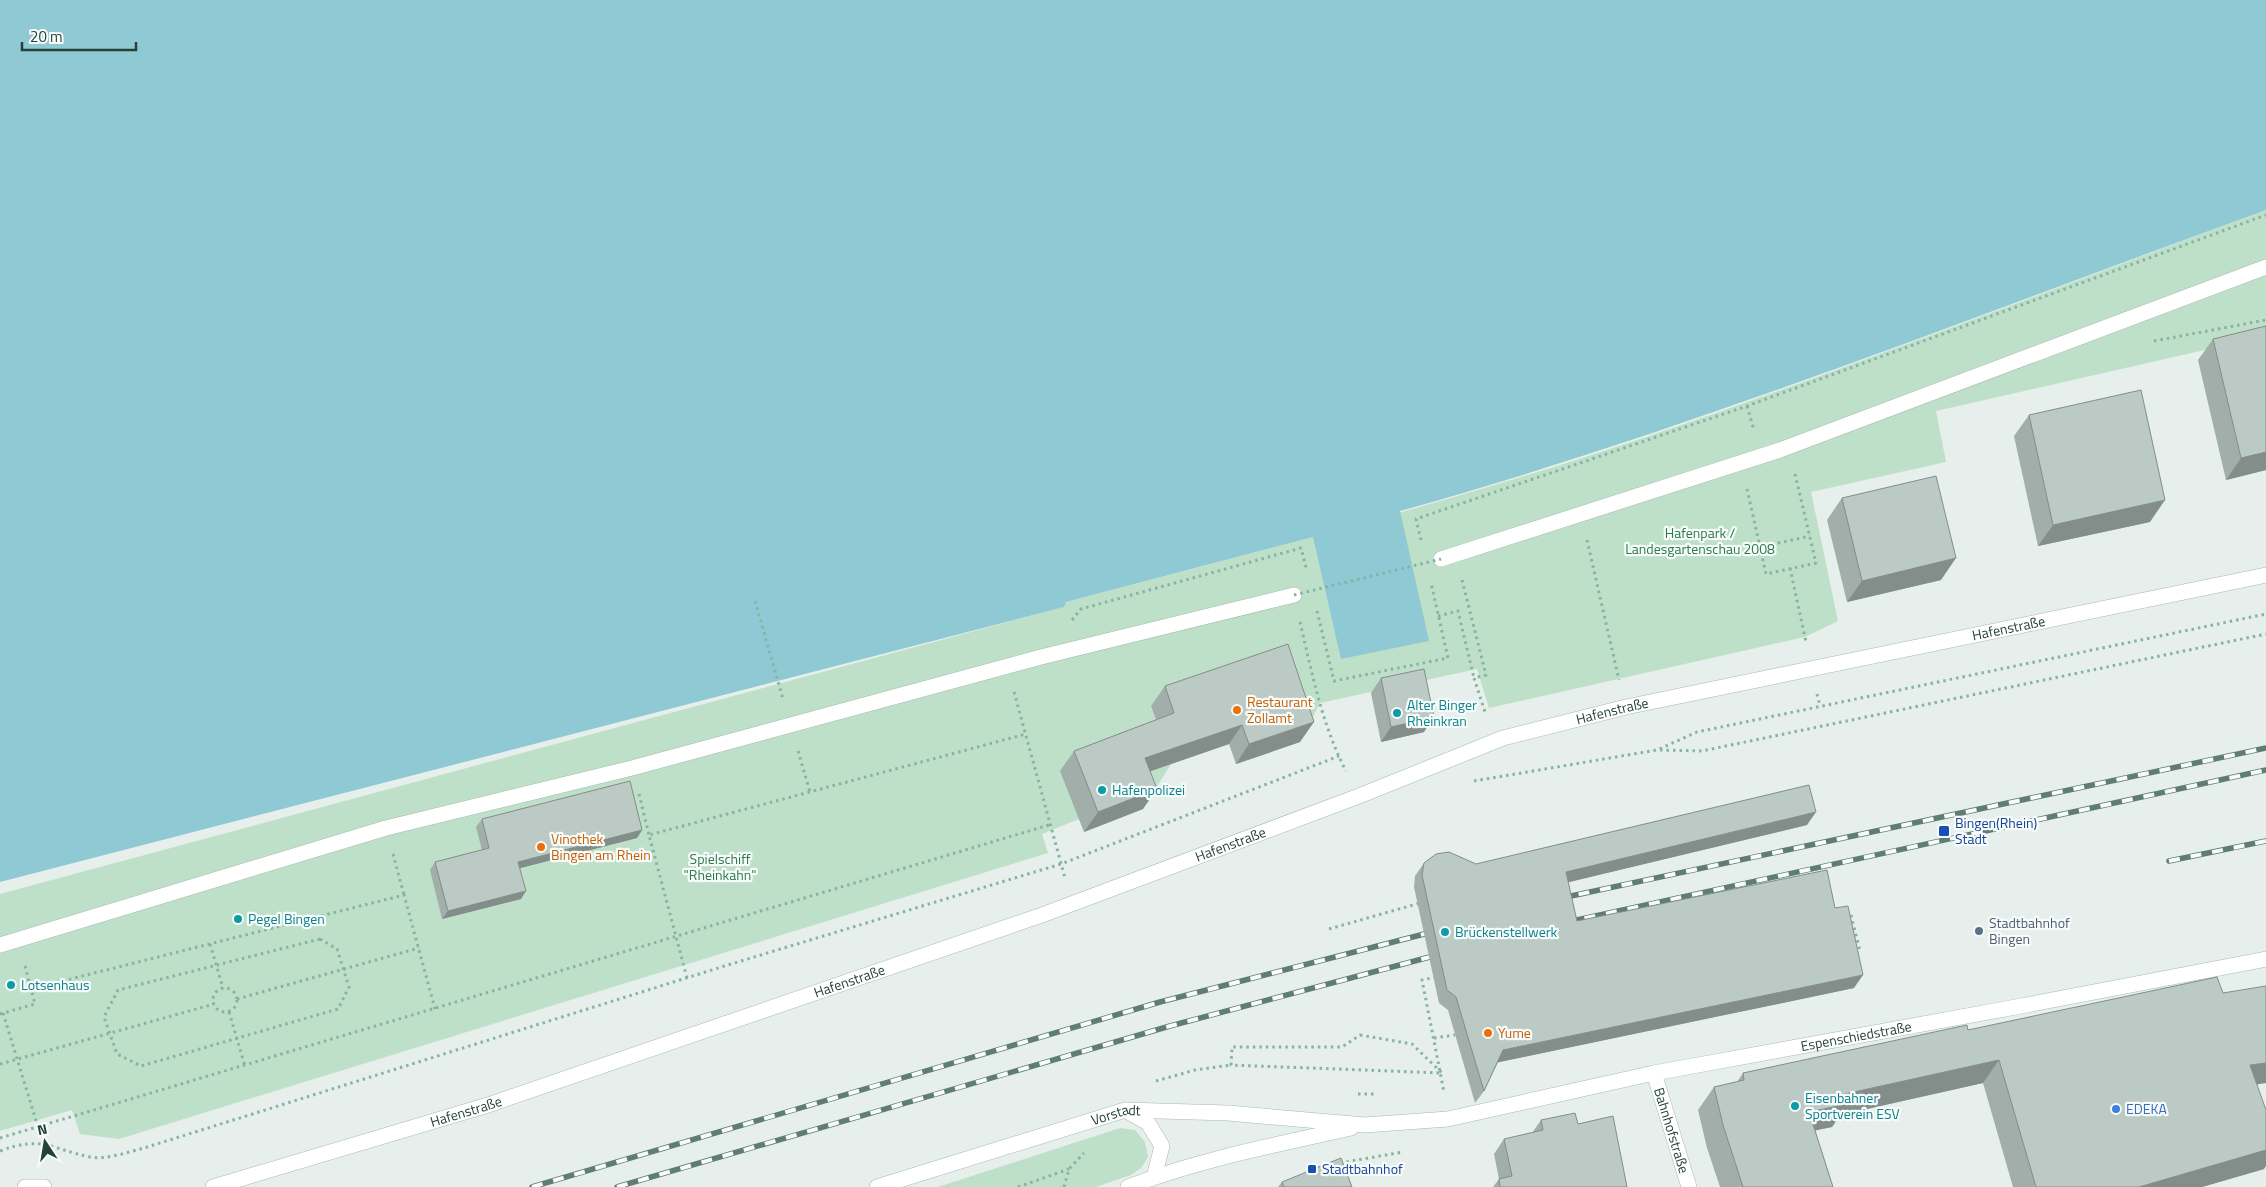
<svg xmlns="http://www.w3.org/2000/svg" width="2266" height="1187" viewBox="0 0 2266 1187" font-family="'Titillium Web',sans-serif">
<style>
.green{fill:#bfe0c8}
.water{fill:#8ec9d4}
.lines{fill:none;stroke-linecap:round;stroke-linejoin:round}
.pedestrian-casing{stroke:#a8b8b2;stroke-width:16}
.minor-casing{stroke:#a8b8b2;stroke-width:16}
.secondary-casing{stroke:#a4bbb3;stroke-width:16}
.path{stroke:#86b3a5;stroke-width:3;stroke-dasharray:2.5 4;stroke-linecap:butt}
.pedestrian{stroke:#fff;stroke-width:15}
.minor{stroke:#fff;stroke-width:15}
.secondary{stroke:#fff;stroke-width:15}
.rail-casing{stroke:#5f7d75;stroke-width:5.5}
.rail{stroke:#f7fbf9;stroke-width:4;stroke-dasharray:11;stroke-linecap:butt}
.path-bridge{stroke:#86b3a5;stroke-width:3;stroke-dasharray:2.5 4;stroke-linecap:butt}
.wall{fill:#a1aea9}
.shaded-wall{fill:#838d89}
.building{fill:#bbcac4;stroke:#838d89}
.food-dot{fill:#e8710a;stroke:#f7fbf9;stroke-width:2}
.culture-dot{fill:#0f9aa8;stroke:#f7fbf9;stroke-width:2}
.transit-dot{fill:#1a4fb4;stroke:#f7fbf9;stroke-width:2}
.service-dot{fill:#5c6f8a;stroke:#f7fbf9;stroke-width:2}
.shop-dot{fill:#3f7fe0;stroke:#f7fbf9;stroke-width:2}
.labels{text-anchor:middle;stroke-width:4.5;stroke-linejoin:round;paint-order:stroke}
.park-label{font-size:14px;fill:#2d7a4b;stroke:#f7fbf9}
.street-label{font-size:14px;fill:#24423a;stroke:#f7fbf9}
.food-label{font-size:14px;fill:#c56008;stroke:#f7fbf9;text-anchor:start}
.culture-label{font-size:14px;fill:#0d838f;stroke:#f7fbf9;text-anchor:start}
.transit-label{font-size:14px;fill:#164399;stroke:#f7fbf9;text-anchor:start}
.service-label{font-size:14px;fill:#4e5e75;stroke:#f7fbf9;text-anchor:start}
.shop-label{font-size:14px;fill:#366cbe;stroke:#f7fbf9;text-anchor:start}
</style>
<rect width="100%" height="100%" fill="#e6efeb"/>
<!-- green -->
<g class="green">
<path d="M2266,210v126l-330,75 10,51 -135,30 27,129 -33,16 -316,71 -12,-39 -157,34 -20,39 -26,-78 -123,42 20,58 -28,45 -24,-61 -40,71 -37,15 6,19 -929,286 -39,-5 -8,-24 -72,21v-237l1063,-287 3,-5c195,-51 390,-101 580,-165 209,-71 414,-151 620,-227z"/>
<path d="M1120,1128l15,2 10,12 3,15 -7,11 -10,7 -35,12h-158z"/>
</g>
<!-- water -->
<path class="water" d="M0,0h2266v210c-287,104 -571,219 -866,301l29,130 -88,18 -28,-122 -247,65 -2,5 -1064,275z"/>
<g class="lines">
<!-- pedestrian casing -->
<g class="pedestrian-casing">
<g id="pedestrian">
<path d="M1441,559l339,-109 486,-183"/>
<path d="M0,945l386,-117 246,-60 409,-111 253,-62"/>
</g>
</g>
<!-- minor casing -->
<g class="minor-casing">
<g id="minor">
<path id="s1" d="M1654,1073l35,114"/>
<path d="M25,1187h19"/>
<path id="s2" d="M213,1187l275,-82 554,-190 317,-119 144,-58 123,-31 640,-132"/>
</g>
</g>
<!-- secondary casing -->
<g class="secondary-casing">
<g id="secondary">
<path d="M1127,1111l21,12 14,23 -8,31"/>
<path id="s3" d="M877,1187l248,-77 103,3 137,12 83,-6 206,-46 362,-66 250,-48"/>
<path d="M1128,1187c72,-28 148,-42 223,-59"/>
</g>
</g>
<!-- path -->
<g class="path">
<path d="M2154,341l112,-21"/>
<path d="M1747,406l7,24"/>
<path d="M1795,474l21,89 -50,11 -6,-27 50,-11"/>
<path d="M1747,489l13,58"/>
<path d="M1421,540l-5,-21 331,-113 519,-191"/>
<path d="M1587,540l32,140"/>
<path d="M1790,568l16,74"/>
<path d="M1462,580l24,95 -12,3 12,37"/>
<path d="M755,601l28,98"/>
<path d="M1317,611l17,70 114,-23 -17,-75"/>
<path d="M1438,616l20,-5 16,67"/>
<path d="M1072,620l9,-11 220,-61 6,23"/>
<path d="M1300,622c12,51 22,103 46,149"/>
<path d="M1014,692l51,186"/>
<path d="M1817,694l3,12"/>
<path d="M1660,750l42,1 564,-117"/>
<path d="M798,751l12,41"/>
<path d="M1474,781l183,-31 40,-18 569,-118"/>
<path d="M639,794l10,41"/>
<path d="M393,854l11,41"/>
<path d="M1851,915l9,36"/>
<path d="M1329,929l91,-26"/>
<path d="M320,939l17,10 12,38 -11,22 -197,57 -24,-12 -13,-37 14,-27z"/>
<path d="M210,944l13,44"/>
<path d="M25,966l6,23"/>
<path d="M1436,977l-14,3 22,112"/>
<path d="M687,978l-38,-143 377,-101"/>
<circle cx="225" cy="1000" r="12"/>
<path d="M237,999l182,-51"/>
<path d="M229,1012l16,54"/>
<path d="M3,1013l35,114"/>
<path d="M0,1014l35,-10 -4,-15 373,-94 31,114"/>
<path d="M1360,1035l52,9 30,29 -211,-8 1,-18h110z"/>
<path d="M1434,1038l21,-3"/>
<path d="M0,1064l214,-60"/>
<path d="M1156,1081l39,-11 36,-5"/>
<path d="M1358,1094h16"/>
<path d="M0,1138l1049,-313"/>
<path d="M0,1151c42,-16 51,-2 90,6 17,3 38,-5 54,-9l587,-184 330,-100 278,-108"/>
<path d="M1340,1163l63,-11"/>
<path d="M1312,1169l10,-2"/>
<path d="M1018,1187l51,-18"/>
<path d="M1064,1187l5,-18 15,-16"/>
</g>
<!-- pedestrian -->
<use href="#pedestrian" class="pedestrian"/>
<!-- minor -->
<use href="#minor" class="minor"/>
<!-- secondary -->
<use href="#secondary" class="secondary"/>
<!-- rail casing -->
<g class="rail-casing">
<g id="rail">
<path d="M2169,861l97,-20"/>
<path d="M1557,899l709,-151"/>
<path d="M1563,923l703,-153"/>
<path d="M532,1187l628,-185 276,-71"/>
<path d="M617,1187l553,-161 271,-72"/>
</g>
</g>
<!-- rail -->
<use href="#rail" class="rail"/>
<!-- path-bridge -->
<path class="path-bridge" d="M1294,595l147,-36"/>
</g>
<!-- wall -->
<g class="wall">
<path d="M2213,339l53,131 -40,10 -28,-120z"/>
<path d="M2029,415l121,107 -112,24 -24,-110z"/>
<path d="M1842,498l99,82 -94,22 -20,-82z"/>
<path d="M1381,678l43,54 -43,10 -10,-49z"/>
<path d="M1165,686l135,56 -64,22 -7,-20 -79,27 -7,38 -59,23 -24,-61 14,-20 82,-31 -5,-14z"/>
<path d="M482,819l160,11 -5,8 -117,30 1,31 -79,20 -12,-49 5,-8 47,-12 -6,-23z"/>
<path d="M1807,825l-239,57 9,39 258,-13 19,80 -356,74 -14,29 -9,12 -27,-93 -9,-7 -25,-116 1,-11 9,-13 52,1z"/>
<path d="M1968,1030l289,55 7,84 -62,18h-189l-30,-104 -143,32 -8,12 -17,3 18,57h-113l-13,-39 -9,-38 16,-23 23,-5 6,-9z"/>
<path d="M1541,1120l37,4 49,63h-134l6,-8 -5,-25 10,-15 28,-6z"/>
<path d="M1282,1182l70,5h-74z"/>
</g>
<!-- shaded-wall -->
<g class="shaded-wall">
<path d="M2266,452v18l-40,10 15,-22z"/>
<path d="M2165,500l-15,22 -112,24 15,-21z"/>
<path d="M1956,558l-15,22 -94,22 15,-21z"/>
<path d="M1434,717l-10,15 -43,10 10,-15z"/>
<path d="M1314,722l-14,20 -64,22 13,-20z"/>
<path d="M1242,725l-13,19 -98,34 14,-20z"/>
<path d="M1157,789l-14,20 -59,23 14,-20z"/>
<path d="M1816,812l-9,13 -250,60 9,-13z"/>
<path d="M642,830l-5,8 -124,32 5,-8z"/>
<path d="M526,891l-5,8 -79,20 6,-8z"/>
<path d="M1863,975l-9,13 -359,75 8,-13z"/>
<path d="M1999,1060l-16,23 -143,32 -8,12 -39,8 16,-23 36,-18z"/>
<path d="M2266,1063v20l-32,5 16,-23z"/>
<path d="M2266,1150v16l-2,3 -62,18h-63z"/>
</g>
<!-- building -->
<g class="building">
<path d="M2266,326v126l-25,6 -28,-119z"/>
<path d="M2141,390l24,110 -112,25 -24,-110z"/>
<path d="M1936,476l20,82 -94,23 -20,-83z"/>
<path d="M1288,644l26,78 -65,22 -7,-19 -97,33 12,31 -59,23 -24,-61 100,-38 -9,-27z"/>
<path d="M1424,669l10,48 -43,10 -10,-49z"/>
<path d="M630,781l12,49 -124,32 8,29 -78,20 -13,-49 54,-14 -7,-29z"/>
<path d="M1809,785l7,27 -250,60 11,49 250,-51 8,38 13,-2 15,69 -360,75 -19,41 -28,-94 -9,-7 -25,-115 2,-12 12,-9 13,-2 27,12z"/>
<path d="M2217,977l6,16 43,-7v77l-16,2 16,45v40l-127,37h-103l-37,-127 -154,34 3,10 -39,8 24,75h-90l-20,-62 -9,-38 30,-7 -1,-7 224,-48 1,5z"/>
<path d="M1575,1113l3,11 35,-8 14,71h-127l-1,-8 13,-3 -8,-37 39,-9 -2,-10z"/>
<path d="M1341,1158l11,29h-68l-2,-5z"/>
</g>
<!-- markers -->
<g class="food-dot">
<circle cx="1237" cy="710" r="5"/>
<circle cx="541" cy="847" r="5"/>
<circle cx="1488" cy="1033" r="5"/>
</g>
<g class="culture-dot">
<circle cx="1397" cy="713" r="5"/>
<circle cx="1102" cy="790" r="5"/>
<circle cx="238" cy="919" r="5"/>
<circle cx="1445" cy="932" r="5"/>
<circle cx="11" cy="985" r="5"/>
<circle cx="1795" cy="1106" r="5"/>
</g>
<g class="transit-dot">
<rect x="1938" y="825" width="12" height="12" rx="2.5"/>
<rect x="1307" y="1164" width="10" height="10" rx="2.5"/>
</g>
<circle class="service-dot" cx="1979" cy="931" r="5"/>
<circle class="shop-dot" cx="2116" cy="1109" r="5"/>
<g class="labels">
<!-- park labels -->
<g class="park-label">
<text x="1700" y="538">Hafenpark /<tspan x="1700" dy="16">Landesgartenschau 2008</tspan></text>
<text x="720" y="864">Spielschiff<tspan x="720" dy="16">"Rheinkahn"</tspan></text>
</g>
<!-- street labels -->
<g class="street-label">
<text dy="5" stroke="none"><textPath href="#s2" startOffset="1884">Hafenstraße</textPath></text>
<text dy="5" stroke="none"><textPath href="#s2" startOffset="1479">Hafenstraße</textPath></text>
<text dy="5" stroke="none"><textPath href="#s2" startOffset="1074">Hafenstraße</textPath></text>
<text dy="5" stroke="none"><textPath href="#s2" startOffset="669">Hafenstraße</textPath></text>
<text dy="5" stroke="none"><textPath href="#s3" startOffset="1000">Espenschiedstraße</textPath></text>
<text dy="5" stroke="none"><textPath href="#s2" startOffset="264">Hafenstraße</textPath></text>
<text dy="5" stroke="none"><textPath href="#s3" startOffset="250">Vorstadt</textPath></text>
<text dy="5" stroke="none"><textPath href="#s1" startOffset="60">Bahnhofstraße</textPath></text>
</g>
<!-- food labels -->
<g class="food-label">
<text x="1247" y="707">Restaurant<tspan x="1247" dy="16">Zollamt</tspan></text>
<text x="551" y="844">Vinothek<tspan x="551" dy="16">Bingen am Rhein</tspan></text>
<text x="1498" y="1038">Yume</text>
</g>
<!-- culture labels -->
<g class="culture-label">
<text x="1407" y="710">Alter Binger<tspan x="1407" dy="16">Rheinkran</tspan></text>
<text x="1112" y="795">Hafenpolizei</text>
<text x="248" y="924">Pegel Bingen</text>
<text x="1455" y="937">Brückenstellwerk</text>
<text x="21" y="990">Lotsenhaus</text>
<text x="1805" y="1103">Eisenbahner<tspan x="1805" dy="16">Sportverein ESV</tspan></text>
</g>
<!-- transit labels -->
<g class="transit-label">
<text x="1955" y="828">Bingen(Rhein)<tspan x="1955" dy="16">Stadt</tspan></text>
<text x="1322" y="1174">Stadtbahnhof</text>
</g>
<!-- service labels -->
<g class="service-label">
<text x="1989" y="928">Stadtbahnhof<tspan x="1989" dy="16">Bingen</tspan></text>
</g>
<!-- shop labels -->
<g class="shop-label">
<text x="2126" y="1114">EDEKA</text>
</g>
</g>
<!-- north arrow -->
<g transform="translate(45 1142) rotate(348)" stroke="#f7fbf9" stroke-width="4" paint-order="stroke">
<path d="M0-4L9 19L0 12L-9 19Z" fill="#24423a"/>
<text y="-8" font-size="14" font-weight="bold" text-anchor="middle" fill="#24423a">N</text>
</g>
<!-- scale -->
<path d="M22 42v8h114v-8" fill="none" stroke="#24423a" stroke-width="2.5"/>
<text x="30" y="42" font-size="15" fill="#24423a" stroke="#f7fbf9" stroke-width="4" paint-order="stroke">20 m</text>
</svg>
